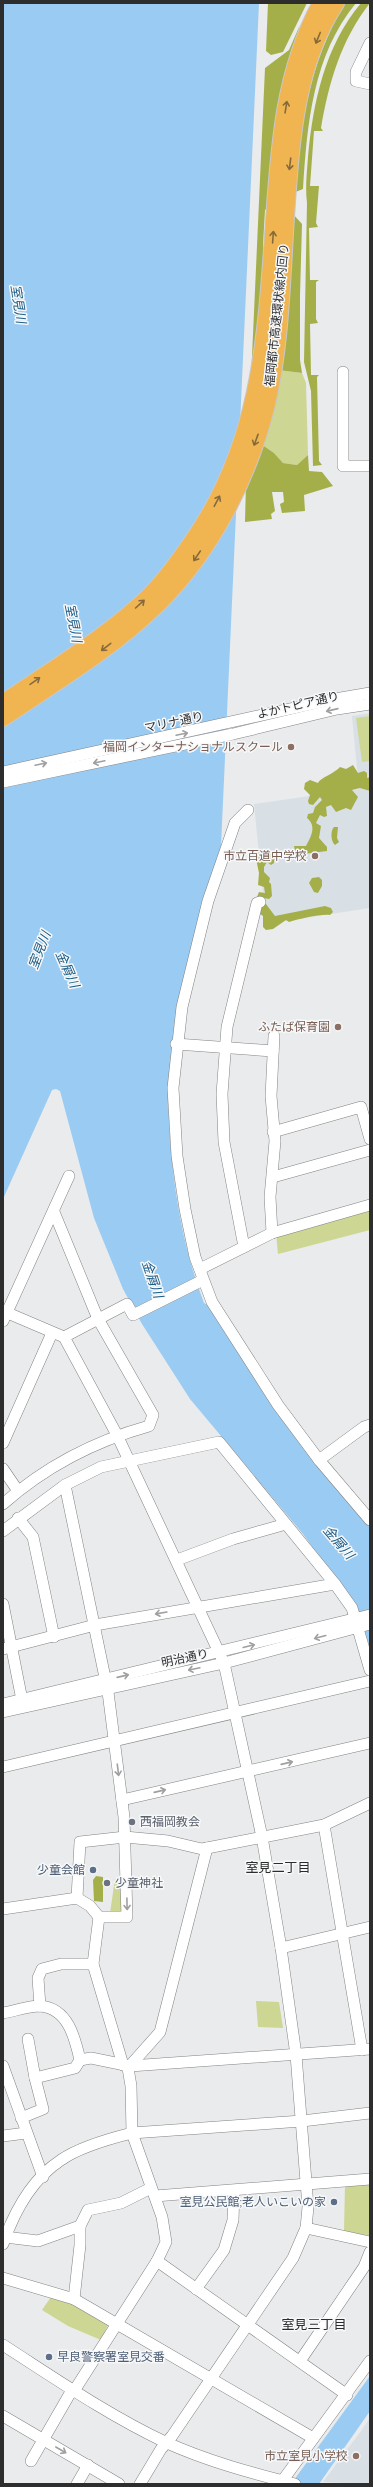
<svg xmlns="http://www.w3.org/2000/svg" width="373" height="2487" viewBox="0 0 373 2487" font-family="Quicksand,'Noto Sans JP',sans-serif">
<style>
.built{fill:#d8e0e6}
.green{fill:#cdd692}
.forest{fill:#a5af4a}
.water{fill:#9acbf2}
.lines{fill:none;stroke-linecap:round;stroke-linejoin:round}
.minor-casing{stroke:#828384;stroke-width:12}
.highway-casing{stroke:#c8c8c9;stroke-width:18}
.minor{stroke:#fff;stroke-width:11}
.highway{stroke:#f0b551;stroke-width:16}
.oneway{stroke:#856a3e}
.oneway2{stroke:#a0a0a1}
.education-dot{fill:#8d6e63;stroke:#f7f8f9;stroke-width:1.5}
.worship-dot{fill:#6b7280;stroke:#f7f8f9;stroke-width:1.5}
.service-dot{fill:#5c6f8a;stroke:#f7f8f9;stroke-width:1.5}
.labels{text-anchor:middle;stroke-width:3;stroke-linejoin:round;paint-order:stroke}
.street-label{font-size:12px;fill:#2d2d2e;stroke:#f7f8f9}
.education-label{font-size:12px;fill:#785e54;stroke:#f7f8f9;text-anchor:end}
.worship-label{font-size:12px;fill:#5b616d;stroke:#f7f8f9;text-anchor:start}
.service-label{font-size:12px;fill:#4e5e75;stroke:#f7f8f9;text-anchor:end}
.water-label{font-size:13px;font-style:italic;fill:#1b5b85;stroke:#f7f8f9}
.neighbourhood-label{font-size:13px;fill:#2b2c2c;stroke:#f7f8f9}
</style>
<rect width="100%" height="100%" fill="#eaebec"/>
<!-- built -->
<g class="built">
<path d="M370,713v195l-104,16 -12,-120 105,-15 -7,-73z"/>
<path d="M370,2418v66l-47,-2 38,-51z"/>
</g>
<!-- green -->
<g class="green">
<path d="M278,370l24,3 4,10 2,72 -11,10 -14,-2 -9,-10 -13,-9z"/>
<path d="M370,716v45l-8,1 -6,-44z"/>
<path d="M370,1206v24l-92,24 -2,-21z"/>
<path d="M115,1879l8,1 2,29 -5,5 -10,-1z"/>
<path d="M256,2001l23,1 4,26 -25,-1z"/>
<path d="M370,2183v53l-26,-5 1,-46z"/>
<path d="M51,2297l17,5 41,21 -8,17 -33,-14 -26,-16z"/>
</g>
<!-- forest -->
<g class="forest">
<path d="M268,3h39l-24,49 -12,3 -5,-4z"/>
<path d="M345,3h11c-43,52 -49,121 -53,186l-10,4c10,-73 14,-125 52,-190z"/>
<path d="M361,3h9c-29,37 -41,79 -49,125l2,3h-9l-4,55h9l-3,37 2,4 -9,1 1,52h9l-3,2v37l2,4 -8,1 1,51h8l-2,2 2,84 3,4 -9,1 -2,-75 -7,-29 3,-159c-2,-16 0,-31 1,-46 5,-55 17,-111 53,-154z"/>
<path d="M300,25l-12,38 -7,31 -11,111 -5,5 -2,35 3,23 -16,133 15,-333 24,-18z"/>
<path d="M293,214l9,10 -2,72v64l2,13 -24,-3 9,-102 6,-23z"/>
<path d="M261,444l13,9 9,10 14,2 11,-10 1,16 13,1 11,14 -29,9 1,16 -23,2 -2,-9 4,-2 -1,-10h-11l3,19 -4,3 1,5 -27,3 1,-39z"/>
<path d="M353,765l5,8 6,-2 3,2v5l3,-1v14l-10,-3 -8,2 6,7 -7,13 -5,-2 -10,4 -5,-7 -5,2 1,9 -3,1 -4,-2 -4,8 5,3 -2,12 8,9v4l-31,4 -2,-9h12c5,-9 11,-20 1,-28l1,-4 5,-1 2,-6 7,-7 -2,-3 -7,8 -4,-1 -1,-3 2,-6 -6,-6 1,-6 5,-3 8,3c2,-5 17,-10 22,-16l6,2z"/>
<path d="M334,827h4l-1,11 2,4 -4,3c-4,-3 -5,-14 -1,-18z"/>
<path d="M257,851l5,2 9,-2 4,2 -1,10 -3,2 -4,-3 -3,5v5l6,6 -1,4 2,2 1,12 -3,3 -12,-2 2,-5 6,1 -1,-6 -6,-2 1,-12 -4,-19z"/>
<path d="M312,878l7,-1 3,3v6l-4,7 -4,-1 -5,-9z"/>
<path d="M266,904l9,12 50,-10 6,2 2,4 -3,3c-11,-1 -30,4 -41,7l-3,-2 -13,9 -7,1 -3,-3v-11l-3,-2 2,-8z"/>
<path d="M96,1876l7,1v25l-9,-1 -1,-21z"/>
</g>
<!-- water -->
<g class="water">
<path d="M3,3h256l-38,843 -53,241c1,72 10,148 36,216l4,2 109,160 53,62v120l-15,-41 -52,-72 -113,-135 -48,-75 -19,-35 -29,-71 -34,-127 -4,-2 -4,1 -49,109z"/>
<path d="M370,2376v35l-51,73h-28z"/>
</g>
<g class="lines">
<!-- minor casing -->
<g class="minor-casing">
<g id="minor">
<path d="M370,43l-14,29v9l14,3"/>
<path d="M343,372v94h27"/>
<path d="M3,772l332,-73 35,-6"/>
<path d="M3,782l230,-48 104,-25 33,-5"/>
<path d="M248,810l-13,13 -27,78 -26,106 -9,81 4,68 8,53 10,48 17,45 66,103 41,55 51,60"/>
<path d="M176,1044l97,7"/>
<path d="M273,1132l88,-25 9,32"/>
<path d="M273,1177l97,-27"/>
<path d="M272,1233l-2,-36 5,-56 -4,-45 3,-60"/>
<path d="M244,1247l-20,-105 -2,-48 5,-67 30,-124 3,-1"/>
<path d="M200,1269l72,-36 98,-28"/>
<path d="M3,1311l61,26 53,98 107,228 38,174 19,111 15,107 12,152 -2,21 -13,30 -121,178 -11,13 -21,35"/>
<path d="M3,1321l66,-145"/>
<path d="M64,1337l63,-33 6,11 70,-35"/>
<path d="M3,1443l49,-110"/>
<path d="M319,1460l45,-33 6,-2"/>
<path d="M3,1469l15,22"/>
<path d="M3,1504c43,-38 92,-63 146,-78l4,-11 -55,-96 -44,-107"/>
<path d="M18,1518l15,19 21,100"/>
<path d="M3,1531l62,-46 36,-18 118,-25 116,142"/>
<path d="M177,1560l56,-21 53,-15"/>
<path d="M3,1604l19,96"/>
<path d="M3,1649l92,-24 240,-41 17,24 18,62"/>
<path d="M3,1704l367,-89"/>
<path d="M3,1712l221,-49 146,-39"/>
<path d="M3,1767l367,-86"/>
<path d="M122,1800l248,-57"/>
<path d="M324,1825l38,225"/>
<path d="M77,1898l3,-56 45,-5 43,4 34,8 122,-24 46,-22"/>
<path d="M3,1909l74,-11 13,8 9,11h28l-3,-100 -16,-125 -43,-207"/>
<path d="M99,1917l-6,47 30,101"/>
<path d="M281,1948l89,-21"/>
<path d="M40,2006l-2,-28 4,-9 19,-5h32"/>
<path d="M3,2013c11,-2 26,-7 37,-7 28,2 35,32 40,54l-5,8 -40,10 8,31 -22,9"/>
<path d="M28,2039l7,39"/>
<path d="M80,2060l11,-2 39,8 240,-17"/>
<path d="M3,2066l40,111"/>
<path d="M3,2136l23,-3"/>
<path d="M155,2196l215,-17"/>
<path d="M306,2228l64,14"/>
<path d="M5,2237l33,4 42,-15"/>
<path d="M3,2244c11,-32 29,-65 58,-84 17,-12 51,-22 71,-27l170,-12 68,-8"/>
<path d="M157,2261l190,134"/>
<path d="M3,2278l71,21 239,139"/>
<path d="M196,2289l28,-39 9,-30 1,-29"/>
<path d="M74,2299l6,-54v-19l8,-16 33,-7 30,-15"/>
<path d="M3,2345c53,34 105,70 162,97 42,19 86,31 130,42"/>
<path d="M300,2361l64,-94 6,-15"/>
<path d="M74,2391l83,-130 9,-19 -4,-25 -30,-84 -1,-47 -3,-18 32,-36 47,-184"/>
<path d="M3,2416l116,68"/>
<path d="M31,2461l41,-71"/>
<path d="M77,2484l11,-19"/>
<path d="M280,2484l90,-123"/>
</g>
</g>
<!-- highway casing -->
<g class="highway-casing">
<g id="highway">
<path d="M3,703c49,-34 102,-65 145,-106 16,-16 30,-35 43,-54 70,-99 75,-206 83,-323 5,-74 10,-150 47,-217"/>
<path d="M3,718c53,-36 109,-69 155,-114 54,-53 91,-127 109,-200 14,-60 15,-126 19,-187 5,-72 9,-152 50,-214"/>
</g>
</g>
<!-- minor -->
<use href="#minor" class="minor"/>
<!-- highway -->
<use href="#highway" class="highway"/>
</g>
<!-- one-way arrows -->
<defs><path id="oneway-shaft" d="M-6 0H5M1.5-3L5.5 0L1.5 3" fill="none" stroke-width="1.6" stroke-linecap="round" stroke-linejoin="round"/></defs>
<g class="oneway">
<use href="#oneway-shaft" transform="translate(318 38) rotate(112)"/>
<use href="#oneway-shaft" transform="translate(286 107) rotate(-81)"/>
<use href="#oneway-shaft" transform="translate(290 164) rotate(97)"/>
<use href="#oneway-shaft" transform="translate(273 237) rotate(-86)"/>
<use href="#oneway-shaft" transform="translate(256 440) rotate(110)"/>
<use href="#oneway-shaft" transform="translate(217 501) rotate(-62)"/>
<use href="#oneway-shaft" transform="translate(197 556) rotate(124)"/>
<use href="#oneway-shaft" transform="translate(140 604) rotate(-42)"/>
<use href="#oneway-shaft" transform="translate(106 647) rotate(142)"/>
<use href="#oneway-shaft" transform="translate(35 681) rotate(-35)"/>
</g>
<g class="oneway2">
<use href="#oneway-shaft" transform="translate(332 710) rotate(167)"/>
<use href="#oneway-shaft" transform="translate(182 734) rotate(-12)"/>
<use href="#oneway-shaft" transform="translate(99 762) rotate(168)"/>
<use href="#oneway-shaft" transform="translate(41 764) rotate(-12)"/>
<use href="#oneway-shaft" transform="translate(161 1613) rotate(170)"/>
<use href="#oneway-shaft" transform="translate(320 1637) rotate(165)"/>
<use href="#oneway-shaft" transform="translate(249 1646) rotate(-14)"/>
<use href="#oneway-shaft" transform="translate(194 1669) rotate(168)"/>
<use href="#oneway-shaft" transform="translate(123 1676) rotate(-13)"/>
<use href="#oneway-shaft" transform="translate(287 1763) rotate(-13)"/>
<use href="#oneway-shaft" transform="translate(118 1770) rotate(83)"/>
<use href="#oneway-shaft" transform="translate(160 1791) rotate(-13)"/>
<use href="#oneway-shaft" transform="translate(127 1904) rotate(89)"/>
<use href="#oneway-shaft" transform="translate(61 2450) rotate(30)"/>
</g>
<!-- markers -->
<g class="education-dot">
<circle cx="291" cy="747" r="4"/>
<circle cx="315" cy="856" r="4"/>
<circle cx="338" cy="1027" r="4"/>
<circle cx="356" cy="2456" r="4"/>
</g>
<g class="worship-dot">
<circle cx="132" cy="1822" r="4"/>
<circle cx="107" cy="1883" r="4"/>
</g>
<g class="service-dot">
<circle cx="93" cy="1870" r="4"/>
<circle cx="334" cy="2202" r="4"/>
<circle cx="49" cy="2357" r="4"/>
</g>
<g class="labels">
<!-- street labels -->
<g class="street-label">
<text transform="translate(277 315) rotate(-84)" y="4">福岡都市高速環状線内回り</text>
<text transform="translate(298 705) rotate(-13)" y="4">よかトピア通り</text>
<text transform="translate(174 722) rotate(-12)" y="4">マリナ通り</text>
<text transform="translate(185 1658) rotate(-12)" y="4">明治通り</text>
</g>
<!-- education labels -->
<g class="education-label">
<text x="283" y="751">福岡インターナショナルスクール</text>
<text x="307" y="860">市立百道中学校</text>
<text x="330" y="1031">ふたば保育園</text>
<text x="348" y="2460">市立室見小学校</text>
</g>
<!-- worship labels -->
<g class="worship-label">
<text x="140" y="1826">西福岡教会</text>
<text x="115" y="1887">少童神社</text>
</g>
<!-- service labels -->
<g class="service-label">
<text x="85" y="1874">少童会館</text>
<text x="326" y="2206">室見公民館;老人いこいの家</text>
<text x="57" y="2361" text-anchor="start">早良警察署室見交番</text>
</g>
<!-- water labels -->
<g class="water-label">
<text transform="translate(19 304) rotate(81)" y="5">室見川</text>
<text transform="translate(74 623) rotate(79)" y="5">室見川</text>
<text transform="translate(39 950) rotate(-69)" y="5">室見川</text>
<text transform="translate(68 969) rotate(66)" y="5">金屑川</text>
<text transform="translate(153 1279) rotate(71)" y="5">金屑川</text>
<text transform="translate(339 1542) rotate(49)" y="5">金屑川</text>
</g>
<!-- neighbourhood labels -->
<g class="neighbourhood-label">
<text x="278" y="1872">室見二丁目</text>
<text x="314" y="2329">室見三丁目</text>
</g>
</g>
<!-- border -->
<rect width="373" height="2487" fill="none" stroke="#2d2d2e" stroke-width="8"/>
</svg>
